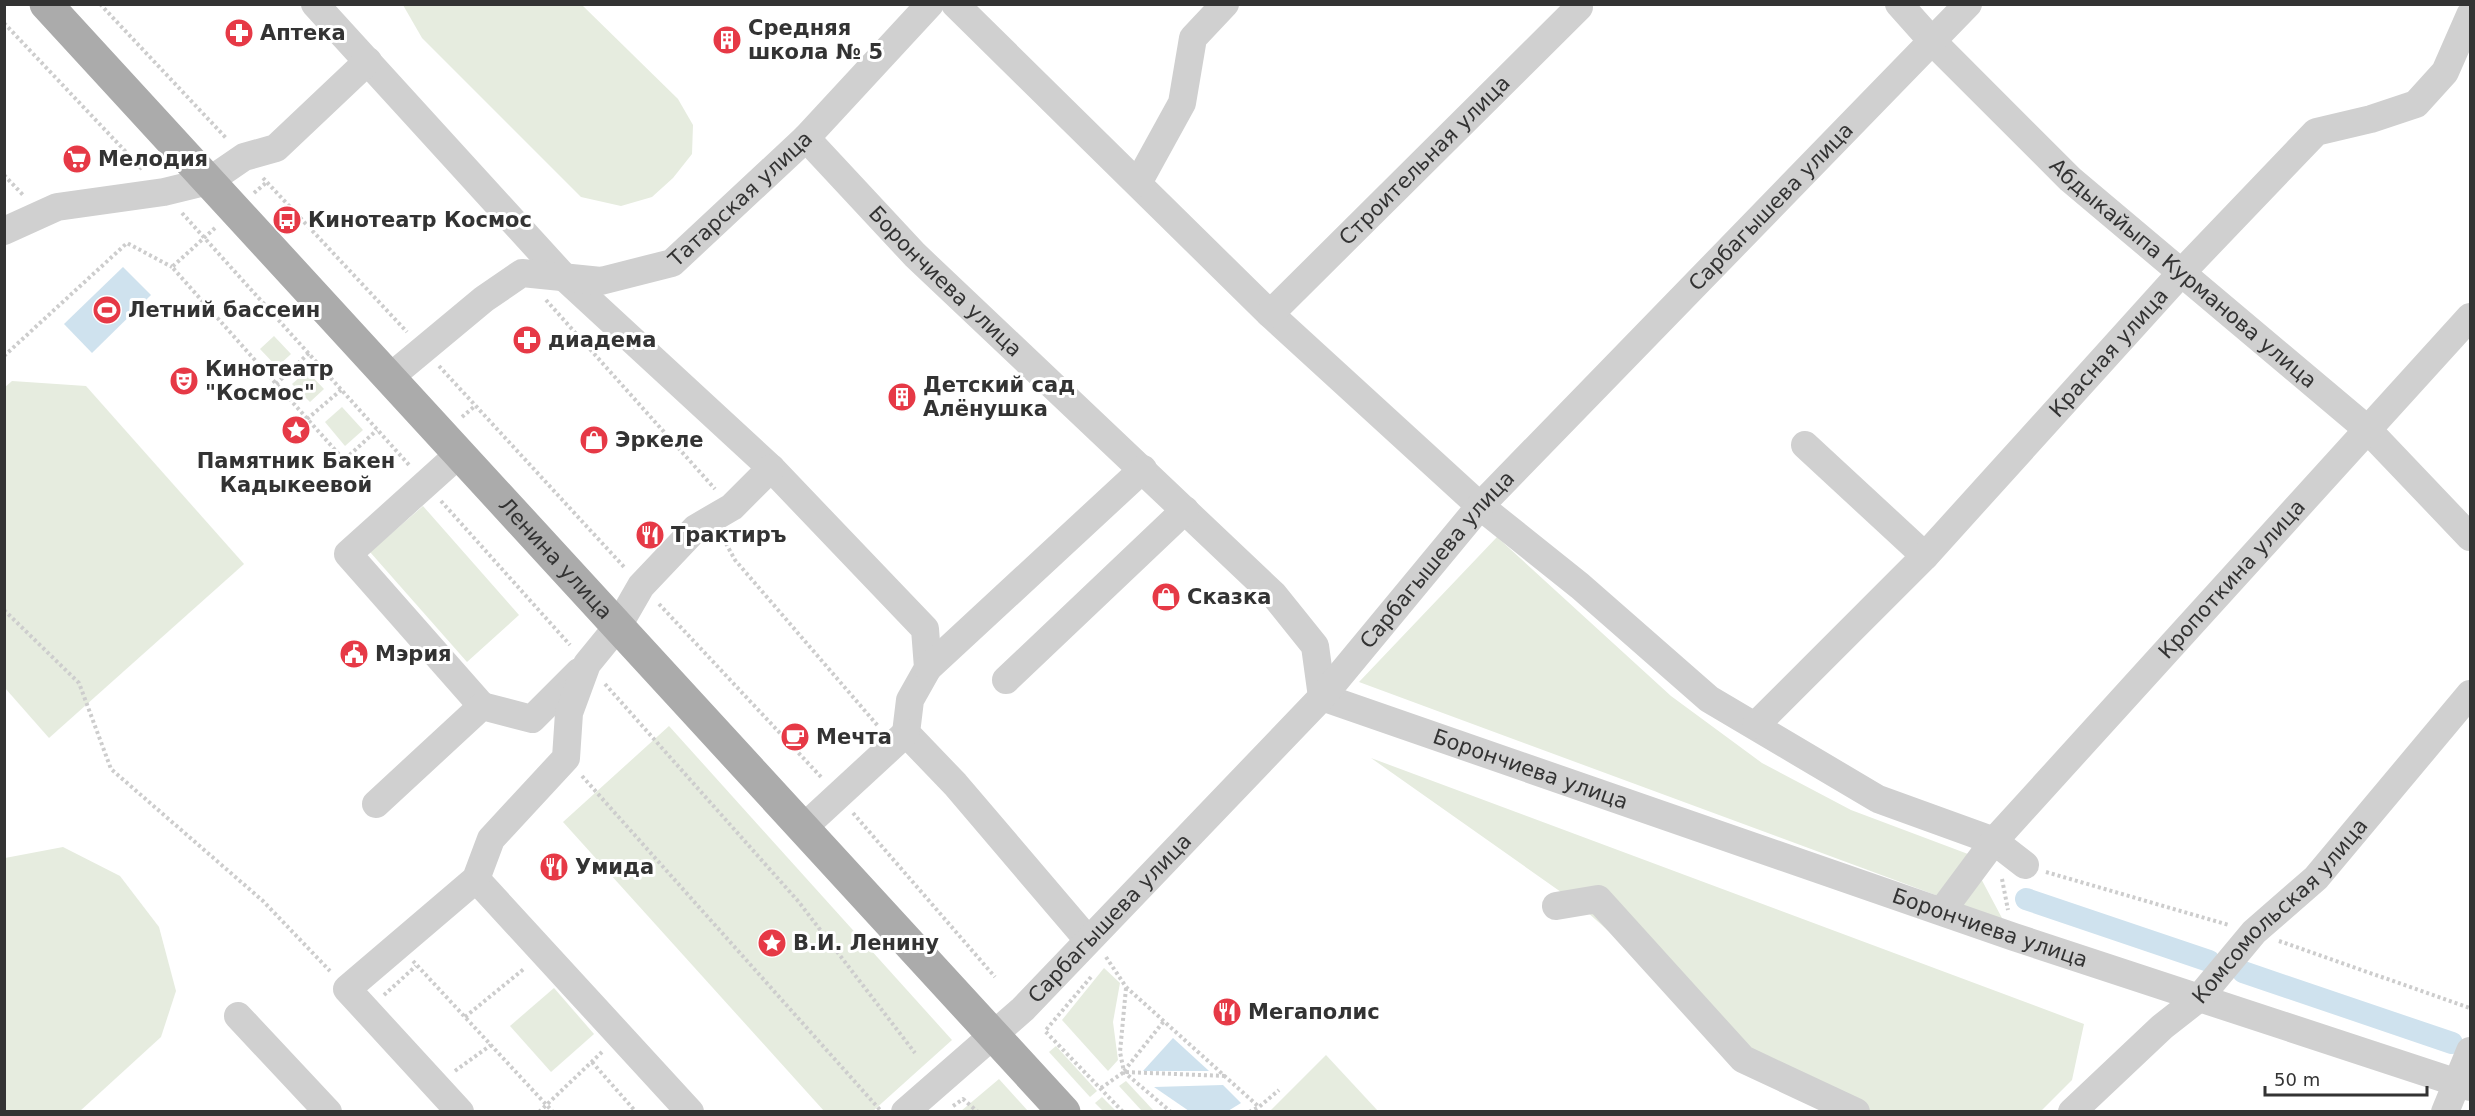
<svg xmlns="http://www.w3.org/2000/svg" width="2475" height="1116" viewBox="0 0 2475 1116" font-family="'DejaVu Sans',sans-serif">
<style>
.green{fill:#e6ecdf}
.water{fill:#cfe2ee}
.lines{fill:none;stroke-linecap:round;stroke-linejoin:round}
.canal{stroke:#cfe2ee;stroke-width:22}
.path{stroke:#cdcdcd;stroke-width:4;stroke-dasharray:3 3;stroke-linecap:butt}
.minor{stroke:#d0d0d0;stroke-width:28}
.major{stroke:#ababab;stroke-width:33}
.labels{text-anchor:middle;stroke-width:6;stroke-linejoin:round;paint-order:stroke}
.poi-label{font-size:21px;font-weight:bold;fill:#333;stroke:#fff;text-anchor:start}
.street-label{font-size:21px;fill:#333;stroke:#fff}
</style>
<rect width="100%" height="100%" fill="#fff"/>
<!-- green -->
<g class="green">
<path d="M403,5h179l96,94 15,26 -1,29 -19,24 -21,19 -31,9 -40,-9 -159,-159z"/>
<path d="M274,336l17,18 -14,13 -17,-18z"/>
<path d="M307,371l17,18 -14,13 -18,-18z"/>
<path d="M12,381l74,5 158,178 -195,174 -44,-50 -1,-300z"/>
<path d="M342,407l21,23 -18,16 -20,-24z"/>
<path d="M423,506l96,109 -52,47 -97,-110z"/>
<path d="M1497,537l174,159 91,67 89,47 117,44 35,66 -644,-238z"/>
<path d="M669,726l283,314 -79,71h-49l-261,-289z"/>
<path d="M1371,758l713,266 -12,56 -31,31h-179l-100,-49 -71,-58 -113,-100z"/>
<path d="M63,847l57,29 39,51 17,64 -15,46 -81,74h-75v-253z"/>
<path d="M1104,968l16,15 -7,39 5,38 -10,11 -46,-51z"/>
<path d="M554,988l40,46 -43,38 -41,-46z"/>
<path d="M1056,1046l41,45 -7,6 -41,-45z"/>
<path d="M1326,1055l52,56h-108z"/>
<path d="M999,1079l29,32h-67z"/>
<path d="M1126,1081l28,30h-12l-23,-25z"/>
<path d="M1102,1097l14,14h-13l-8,-8z"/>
</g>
<!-- water -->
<g class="water">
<path d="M123,267l28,28 -59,58 -28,-29z"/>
<path d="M1173,1038l36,33h-66z"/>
<path d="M1223,1085l18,18 -13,8h-39l-35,-24z"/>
</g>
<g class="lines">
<!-- canal -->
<g class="canal">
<path d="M2026,899l183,62"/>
<path d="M2243,972l209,71"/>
</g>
<!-- path -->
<g class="path">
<path d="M100,4l127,135"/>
<path d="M4,23l139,147"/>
<path d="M4,175l20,21"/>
<path d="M263,178l144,154"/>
<path d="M254,193l13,-11"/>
<path d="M182,213l228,253"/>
<path d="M215,228l-43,39 172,193 33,-30"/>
<path d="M546,300l169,189"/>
<path d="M4,356l123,-113 45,24"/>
<path d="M439,366l186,202"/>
<path d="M276,384l33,-31"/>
<path d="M462,417l13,-11"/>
<path d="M307,419l34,-29"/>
<path d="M441,501l129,144"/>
<path d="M723,538l12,22 143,166"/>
<path d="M659,604l163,174"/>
<path d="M4,610l75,73 32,86 152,132 67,70"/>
<path d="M605,684l193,217 117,152"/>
<path d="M582,776l299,335"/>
<path d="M853,813l142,164"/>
<path d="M2046,872l183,53"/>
<path d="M2002,879l6,31"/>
<path d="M2279,941l191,67"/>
<path d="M1106,957l20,30 133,120"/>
<path d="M413,961l140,151"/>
<path d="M1091,977l-46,54 78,81"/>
<path d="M1126,988l-6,64 4,20 47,40"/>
<path d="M384,995l32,-29"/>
<path d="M465,1017l60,-49"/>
<path d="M592,1062l44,50"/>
<path d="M455,1071l36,-26"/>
<path d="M1124,1071l40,-50"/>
<path d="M1101,1088l23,-16 102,4"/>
<path d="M953,1106l10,-7 15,13"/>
<path d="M539,1112l63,-60"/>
<path d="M1249,1112l10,-5 20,-17"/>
</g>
<!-- minor -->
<g class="minor">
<path d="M315,4l250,274 206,190 154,161 3,39 -18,32 -4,33 49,51 133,156"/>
<path d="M955,4l315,310 210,192 100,80 129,113 169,100 116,42 31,24"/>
<path id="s1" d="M1899,4l33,37 138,138 297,250 103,108"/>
<path id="s2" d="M806,138l109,117 359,340 41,51 7,51 692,240 456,150"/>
<path d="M1138,183l44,-80 11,-65 32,-34"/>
<path d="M4,231l53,-24 107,-15 45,-11 35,-24 32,-9 92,-87"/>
<path id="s3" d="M1270,314l309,-307"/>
<path id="s4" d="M389,378l95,-79 38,-26 79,8 71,-18 134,-125 124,-134"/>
<path d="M1805,445l120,111"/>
<path d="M459,454l-111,100 134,152"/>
<path d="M928,668l215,-199"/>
<path d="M1006,680l179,-170"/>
<path id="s5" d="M1756,725l169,-169 257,-284 134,-140 55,-13 45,-15 29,-32 25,-57"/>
<path d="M376,804l106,-98 50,13 47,-47"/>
<path d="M803,828l103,-95"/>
<path d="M476,879l214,233"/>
<path d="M1556,906l42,-7 145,160 113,53"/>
<path id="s6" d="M1942,911l52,-70 476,-524"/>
<path d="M238,1016l90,96"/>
<path d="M460,1112l-113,-123 129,-110 15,-40 75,-81 3,-45 18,-49 31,-38 23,-40 55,-58 36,-21 39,-39"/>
<path id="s7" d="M905,1112l118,-103 299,-312 158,-191 488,-502"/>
<path id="s8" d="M2072,1112l90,-85 37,-29 55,-66 62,-54 154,-184"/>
<path d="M2445,1112l25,-61"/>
</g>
<!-- major -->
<path class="major" id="s9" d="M46,4l1018,1108"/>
</g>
<!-- icons -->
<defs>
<g id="pharmacy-disc" transform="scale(1.5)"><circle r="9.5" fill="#e63946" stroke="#fff"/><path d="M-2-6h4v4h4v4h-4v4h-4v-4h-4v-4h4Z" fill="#fff"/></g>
<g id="building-disc" transform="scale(1.5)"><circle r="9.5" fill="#e63946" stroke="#fff"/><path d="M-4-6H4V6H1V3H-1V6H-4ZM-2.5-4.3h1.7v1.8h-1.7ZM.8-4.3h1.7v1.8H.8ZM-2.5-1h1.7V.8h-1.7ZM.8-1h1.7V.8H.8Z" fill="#fff"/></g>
<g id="supermarket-disc" transform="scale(1.5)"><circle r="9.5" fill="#e63946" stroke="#fff"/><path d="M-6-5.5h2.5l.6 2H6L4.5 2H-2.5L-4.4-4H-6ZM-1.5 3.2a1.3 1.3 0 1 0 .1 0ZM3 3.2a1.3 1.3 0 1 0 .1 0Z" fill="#fff"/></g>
<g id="bus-disc" transform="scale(1.5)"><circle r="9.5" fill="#e63946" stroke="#fff"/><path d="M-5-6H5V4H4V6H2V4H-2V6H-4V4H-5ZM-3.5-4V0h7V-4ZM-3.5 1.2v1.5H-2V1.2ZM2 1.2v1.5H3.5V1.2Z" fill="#fff"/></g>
<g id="stadium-disc" transform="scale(1.5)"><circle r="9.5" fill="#e63946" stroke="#fff"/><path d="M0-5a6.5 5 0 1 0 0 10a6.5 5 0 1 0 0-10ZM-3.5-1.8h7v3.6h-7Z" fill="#fff"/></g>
<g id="theatre-disc" transform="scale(1.5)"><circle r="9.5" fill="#e63946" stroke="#fff"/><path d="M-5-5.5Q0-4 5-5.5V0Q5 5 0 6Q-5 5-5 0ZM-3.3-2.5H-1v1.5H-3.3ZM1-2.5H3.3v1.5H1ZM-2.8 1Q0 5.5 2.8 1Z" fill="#fff"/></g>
<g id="sight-disc" transform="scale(1.5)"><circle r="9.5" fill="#e63946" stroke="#fff"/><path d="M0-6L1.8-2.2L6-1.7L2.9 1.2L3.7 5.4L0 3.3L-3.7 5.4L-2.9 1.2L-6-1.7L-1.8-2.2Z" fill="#fff"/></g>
<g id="shop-disc" transform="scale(1.5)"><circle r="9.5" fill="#e63946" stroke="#fff"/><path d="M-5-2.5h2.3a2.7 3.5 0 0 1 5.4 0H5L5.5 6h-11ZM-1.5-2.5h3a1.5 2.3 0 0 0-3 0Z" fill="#fff"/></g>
<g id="restaurant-disc" transform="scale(1.5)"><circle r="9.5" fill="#e63946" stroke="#fff"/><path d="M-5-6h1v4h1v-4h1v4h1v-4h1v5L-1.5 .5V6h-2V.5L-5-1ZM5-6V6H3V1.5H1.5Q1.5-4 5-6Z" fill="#fff"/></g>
<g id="civic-disc" transform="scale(1.5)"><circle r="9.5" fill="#e63946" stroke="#fff"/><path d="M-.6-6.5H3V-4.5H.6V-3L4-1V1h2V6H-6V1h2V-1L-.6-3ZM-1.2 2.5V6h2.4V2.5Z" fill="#fff"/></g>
<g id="cafe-disc" transform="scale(1.5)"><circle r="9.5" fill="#e63946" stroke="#fff"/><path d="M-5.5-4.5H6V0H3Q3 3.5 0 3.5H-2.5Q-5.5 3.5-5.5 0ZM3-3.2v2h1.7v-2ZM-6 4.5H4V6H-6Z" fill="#fff"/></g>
</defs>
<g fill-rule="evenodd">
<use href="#pharmacy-disc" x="239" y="33"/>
<use href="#building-disc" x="727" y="40"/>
<use href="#supermarket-disc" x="77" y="159"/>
<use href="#bus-disc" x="287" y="220"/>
<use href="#stadium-disc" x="107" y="310"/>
<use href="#pharmacy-disc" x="527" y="340"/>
<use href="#theatre-disc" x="184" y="381"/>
<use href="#building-disc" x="902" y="397"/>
<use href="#sight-disc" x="296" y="430"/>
<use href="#shop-disc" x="594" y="440"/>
<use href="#restaurant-disc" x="650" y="535"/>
<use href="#shop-disc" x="1166" y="597"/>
<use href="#civic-disc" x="354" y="654"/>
<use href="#cafe-disc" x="795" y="737"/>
<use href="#restaurant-disc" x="554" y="867"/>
<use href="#sight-disc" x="772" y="943"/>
<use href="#restaurant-disc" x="1227" y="1012"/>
</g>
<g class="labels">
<!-- poi labels -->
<g class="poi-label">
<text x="748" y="35">Средняя<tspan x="748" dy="24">школа № 5</tspan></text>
<text x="260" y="40">Аптека</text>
<text x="98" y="166">Мелодия</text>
<text x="308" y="227">Кинотеатр Космос</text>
<text x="128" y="317">Летний бассеин</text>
<text x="548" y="347">диадема</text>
<text x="205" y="376">Кинотеатр<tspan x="205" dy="24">"Космос"</tspan></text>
<text x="923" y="392">Детский сад<tspan x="923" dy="24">Алёнушка</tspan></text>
<text x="615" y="447">Эркеле</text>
<text x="296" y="468" text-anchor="middle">Памятник Бакен<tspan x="296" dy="24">Кадыкеевой</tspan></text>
<text x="671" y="542">Трактиръ</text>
<text x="1187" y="604">Сказка</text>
<text x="375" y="661">Мэрия</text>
<text x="816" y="744">Мечта</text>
<text x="575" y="874">Умида</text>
<text x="793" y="950">В.И. Ленину</text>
<text x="1248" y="1019">Мегаполис</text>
</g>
<!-- street labels -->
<g class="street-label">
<text dy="7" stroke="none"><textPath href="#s3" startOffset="218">Строительная улица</textPath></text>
<text dy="7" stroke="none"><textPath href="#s4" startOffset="416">Татарская улица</textPath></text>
<text dy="7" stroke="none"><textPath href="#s7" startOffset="1254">Сарбагышева улица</textPath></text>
<text dy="7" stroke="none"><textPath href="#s1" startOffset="392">Абдыкайыпа Курманова улица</textPath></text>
<text dy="7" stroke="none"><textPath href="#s2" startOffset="200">Борончиева улица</textPath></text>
<text dy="7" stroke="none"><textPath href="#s5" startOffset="513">Красная улица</textPath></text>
<text dy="7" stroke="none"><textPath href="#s9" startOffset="753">Ленина улица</textPath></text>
<text dy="7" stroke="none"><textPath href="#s7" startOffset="768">Сарбагышева улица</textPath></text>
<text dy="7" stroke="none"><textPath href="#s6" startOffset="441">Кропоткина улица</textPath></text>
<text dy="7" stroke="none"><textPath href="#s2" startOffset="992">Борончиева улица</textPath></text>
<text dy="7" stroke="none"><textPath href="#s8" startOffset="290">Комсомольская улица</textPath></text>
<text dy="7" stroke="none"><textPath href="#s7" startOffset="282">Сарбагышева улица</textPath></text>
<text dy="7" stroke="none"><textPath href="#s2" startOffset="1478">Борончиева улица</textPath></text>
</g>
</g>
<!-- border -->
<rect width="2475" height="1116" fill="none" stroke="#333333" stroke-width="12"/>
<!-- scale -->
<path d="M2265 1086v9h162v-9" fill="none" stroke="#333333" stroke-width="3"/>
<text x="2274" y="1086" font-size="18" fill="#333333" stroke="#ffffff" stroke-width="4.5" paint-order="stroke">50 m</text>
</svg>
